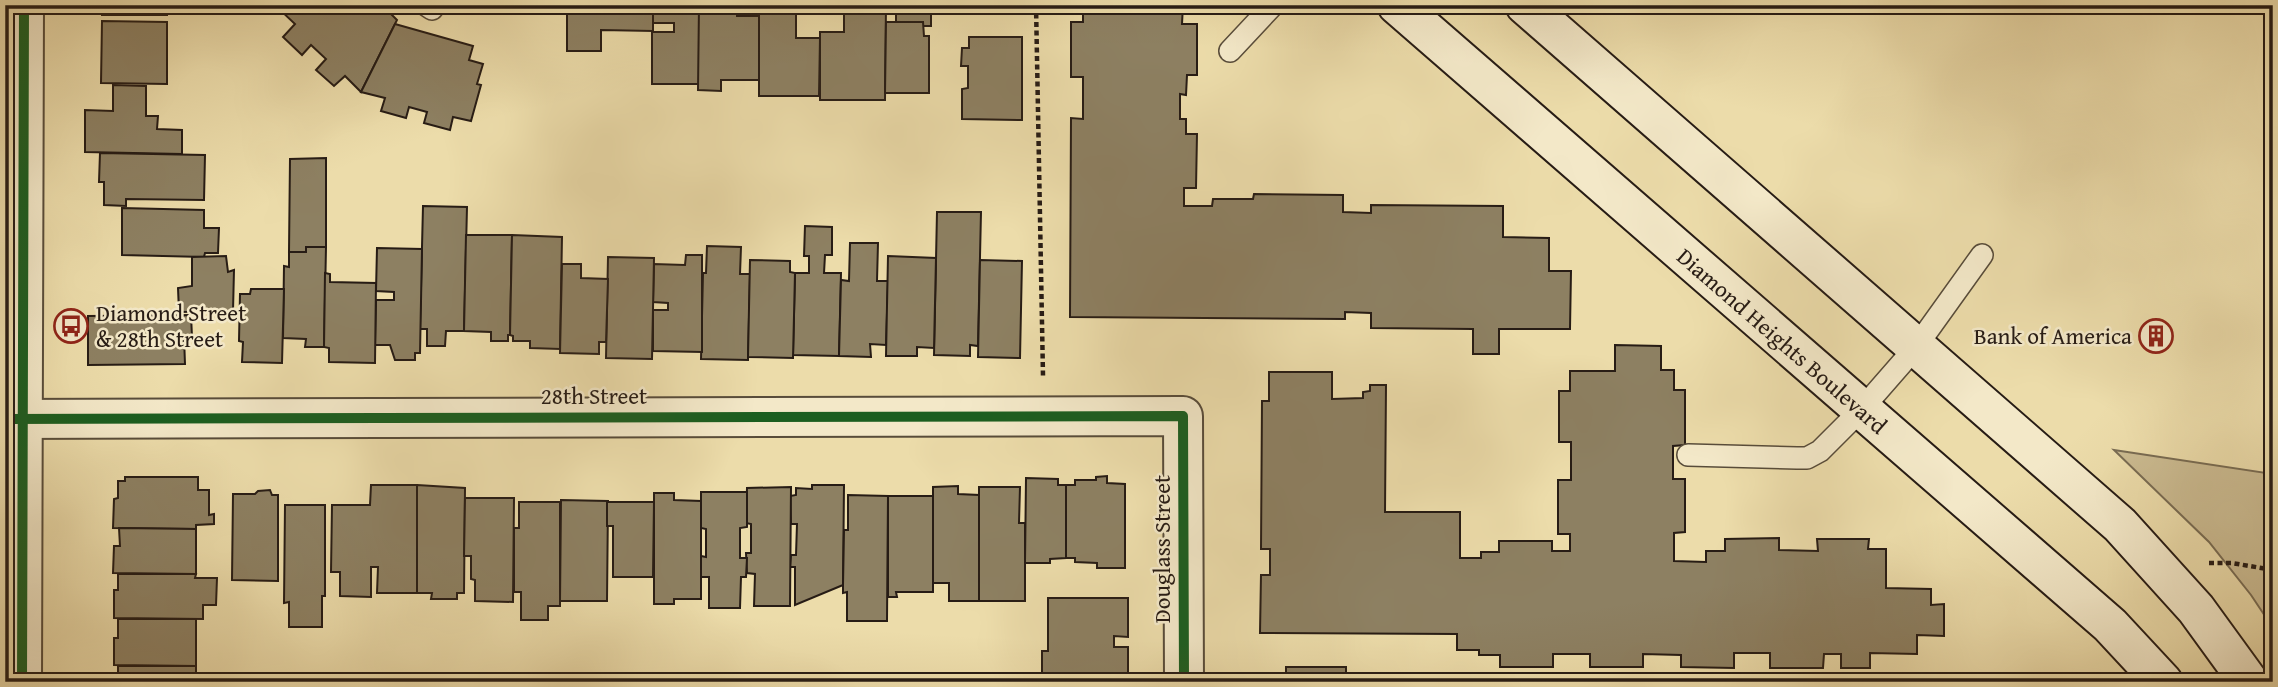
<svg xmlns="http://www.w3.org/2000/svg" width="2278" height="687" viewBox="0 0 2278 687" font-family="'Gentium Book Plus',serif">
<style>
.green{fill:#cbbb91;stroke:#796c53;stroke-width:2}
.building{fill:#8d8062;stroke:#271c15;stroke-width:2}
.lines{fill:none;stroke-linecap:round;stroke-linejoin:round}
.lane-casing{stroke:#584c3a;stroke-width:24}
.street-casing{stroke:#584c3a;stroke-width:42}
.secondary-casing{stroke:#271c15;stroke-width:42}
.path{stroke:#271c15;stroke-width:4.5;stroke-dasharray:5 3.5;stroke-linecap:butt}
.lane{stroke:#f3e8c8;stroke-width:21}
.street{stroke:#f3e8c8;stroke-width:38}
.secondary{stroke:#f3e8c8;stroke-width:38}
.cycleway-casing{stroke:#f3e8c8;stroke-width:15}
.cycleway{stroke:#1b5e20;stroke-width:10}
.labels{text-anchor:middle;stroke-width:5;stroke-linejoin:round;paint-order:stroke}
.poi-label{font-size:23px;fill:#271c15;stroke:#f3e8c8;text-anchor:start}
.street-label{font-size:23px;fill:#271c15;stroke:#f3e8c8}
</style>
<rect width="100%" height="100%" fill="#ecdcaa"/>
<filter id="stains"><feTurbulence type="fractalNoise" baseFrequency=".00286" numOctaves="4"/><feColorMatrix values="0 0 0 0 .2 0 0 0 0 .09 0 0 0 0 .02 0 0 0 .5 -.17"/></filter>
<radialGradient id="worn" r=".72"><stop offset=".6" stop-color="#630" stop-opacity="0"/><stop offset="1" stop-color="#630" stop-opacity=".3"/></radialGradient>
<!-- green -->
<path class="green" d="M2114,450l159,24v154l-22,-33 -42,-53z"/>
<!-- building -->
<g class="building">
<rect x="102" y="5" width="65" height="10"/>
<path d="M283,5h99l15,15 -36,72 -16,-16 -11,10 -18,-16 10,-11 -15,-14 -9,10 -19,-18 12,-13 -17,-16z"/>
<path d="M484,5h70v7l-41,-1z"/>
<path d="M567,5h86v26l-52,-1v21h-34z"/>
<path d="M653,5h46v79h-47v-52h22v-9h-21z"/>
<path d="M699,5h38v11h22v64h-38v11l-23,-1z"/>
<path d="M759,5h61v4h-24v29h24l-1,58h-60z"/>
<path d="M820,5h66l-1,95h-65v-68h24v-24l-24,1z"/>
<path d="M889,5h45l-3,1v20h-8v-4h-27v-16z"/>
<path d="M1003,5h18v3h-19z"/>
<path d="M1071,5h112l-1,19h15v51h-10l-1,20 -6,-1v25h6v15h11l-1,54h-12v18h28l1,-7h40l1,-5 89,1v17l28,1v-8l132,1v31l46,1v33h22l-1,58h-71v25h-26v-25l-102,-1v-15l-26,-1v7l-275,-2 1,-199 12,1v-42h-12v-55h12v-16z"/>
<path d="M102,21l65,1v62l-66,-1z"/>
<path d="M886,22h37l1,14h5v57h-44z"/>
<path d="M395,24l78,22 -4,14 14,4 -6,20 4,1 -10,36 -18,-4 -3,13 -26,-7 3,-11 -18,-5 -3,11 -25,-7 4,-13 -24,-6z"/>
<path d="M969,37h53v83l-60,-1v-30l6,-1v-22h-7l1,-18h7z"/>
<path d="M113,85l33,1v30h12l-1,13 25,1v24l-97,-2v-42l28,1z"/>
<path d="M100,153l105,2 -1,45 -78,-1v7l-22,-1v-23h-5z"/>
<path d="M326,158v89h-20v5h-17l1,-93z"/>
<path d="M423,206l44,1 -3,124h-18l-1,15h-18v-17h-7z"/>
<path d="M122,208l82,2v18h15l-1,25h-13l-1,4 -82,-2z"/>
<path d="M937,212h44l-3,134 -8,-1v11l-36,-1z"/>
<path d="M805,226l27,1v28h-7l-1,18h17l-2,83 -46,-1 2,-82h14v-17h-5z"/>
<path d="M466,235h46l-2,100h-2v6h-17v-9l-27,-1z"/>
<path d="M512,235l50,2 -2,112 -30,-1v-7h-17v-5l-3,-1z"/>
<path d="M850,243h28l-1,38h11l-2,64 -16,-1 1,13 -32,-1 2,-76 8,1z"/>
<path d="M707,246l34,1 -1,27h10l-2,86 -47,-1 2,-86h3z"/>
<path d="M306,247h20l-2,100h-19l1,-8 -23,-1 1,-72 5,1v-15h17z"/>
<path d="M377,248l45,1 -2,104h-5v7h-20l-5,-15h-15l1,-45h18v-8l-18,-1z"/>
<path d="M686,255h16v97l-49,-1v-41h15v-7l-15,-1 1,-38 31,1z"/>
<path d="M226,256l2,16 6,-2 -1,41 -54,1 -1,-24 14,-2v-29z"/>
<path d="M888,256l48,2 -2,90 -17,-1v9h-31z"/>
<path d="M608,257l46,1 -2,101 -46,-1z"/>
<path d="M750,260l40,1v11l5,1 -2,85 -45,-1z"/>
<path d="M980,260l42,1 -2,97 -42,-1z"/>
<path d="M562,264h19v14l27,1 -2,63h-7v12l-39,-1z"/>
<path d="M325,273l5,1v8l46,1 -1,80 -46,-1v-14l-5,-1z"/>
<path d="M251,289h33l-2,74 -40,-1 1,-20 -4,-1 1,-47h10z"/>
<path d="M191,315l1,22h-8l1,27 -97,1v-49z"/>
<path d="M2155,325l11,10 -10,12 -11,-10z"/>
<path d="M1615,345l46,1v24h13v20h11v55l-12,1v33h12v53l-11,1v28l32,1v-11h19v-12l54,-1v12l39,1 -1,-12h52l-1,10h18v39l45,1v16l13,-1v32l-27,-1v19l-47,-1v15h-29v-14h-17l-1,14h-53v-15h-36v15l-53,-1v-12l-38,-1v13h-53v-13h-37v13h-53v-12h-21v-5h-22v-16l-197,-1 1,-58h9v-26h-9l1,-148h7v-29h63v27l31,-1v-6l7,-1v-6h16l-1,127h75v46h21v-6h18v-11h53v10h18v-17h-12v-54h13v-38h-12v-51h11v-20h45z"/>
<path d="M1107,476v7l18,1v84h-28v-5l-22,-1v-4h-9v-73h9v-5h21v-3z"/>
<path d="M125,477h73v13h11v25l5,-1v10l-18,1v4l-83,-1 1,-29 4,-1v-17h7z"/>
<path d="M1026,478l32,1v6h8v73l-16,1v4h-25z"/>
<path d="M371,485h46v108h-40l1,-26h-7v30l-31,-1v-24h-9l1,-67h38z"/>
<path d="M417,485l48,3 -1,105h-7v6h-26l1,-6h-15z"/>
<path d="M812,485h32l-1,100 -48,20v-38h-5l1,-12h5l1,-31h-6l-1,-28 6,-1v-7l16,1z"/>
<path d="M958,486v8l21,1v106h-30v-18h-16v-96z"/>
<path d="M791,487l-1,119h-36l1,-32 -8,-1 -1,-20h5v-29l-5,-1 1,-35z"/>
<path d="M979,487h41l-1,36h6v78h-46z"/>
<path d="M270,490l2,5h6v86l-46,-1 1,-86h22l3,-3z"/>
<path d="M701,492h46v35l-7,1v30h7l-1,19h-5l-1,31h-31v-31h-9l1,-21 5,1v-28l-5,-1z"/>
<path d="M654,493h20v7l27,1v98h-27v5h-20z"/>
<path d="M848,495l40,1 -1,125h-40v-29l-4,1v-8l1,-55h4z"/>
<path d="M888,496h45v96h-37l1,5h-9z"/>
<path d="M465,498h49l-1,104 -38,-1v-21l-4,-1v-23h-7z"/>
<path d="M561,500l47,1 -1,100h-47z"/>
<path d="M519,502h41v104h-12v14h-27v-28h-7v-64h5z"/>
<path d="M607,502h47l-1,75h-40v-51h-6z"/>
<path d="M285,505h40v91h-3v31h-33v-25l-5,1z"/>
<path d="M119,528l77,1v45l-83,-1 1,-27h6z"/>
<path d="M118,574h78l-1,4h22l-1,27h-13v14l-89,-1v-28h4z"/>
<path d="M1048,598h80v39l-14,-1v11h14v35h-79v-3l-7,-1v-27h6z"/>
<path d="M118,619h78v47l-82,-1v-27h4z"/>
<rect x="118" y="666" width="78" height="16"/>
<path d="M1286,667h60v15h-74v-5h14z"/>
</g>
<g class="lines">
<!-- lane casing -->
<g class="lane-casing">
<g id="lane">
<path d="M426,5l6,4 3,-4"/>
<path d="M1230,51l43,-46"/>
<path d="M1688,455l109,3h10l13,-7 41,-41 55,-63 66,-92"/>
</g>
</g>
<!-- street casing -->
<g class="street-casing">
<g id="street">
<path d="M5,419l1178,-3 1,266"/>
<path d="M22,682l2,-677"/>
</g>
</g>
<!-- secondary casing -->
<g class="secondary-casing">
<g id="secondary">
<path d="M1397,5l713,620 53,57"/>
<path d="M1525,5l595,520 76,84 53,73"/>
</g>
</g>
<!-- path -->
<g class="path">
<path d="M1036,5l7,371"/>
<path d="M2209,563h23l41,7"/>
</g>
<!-- lane -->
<use href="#lane" class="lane"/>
<!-- street -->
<use href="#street" class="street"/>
<!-- secondary -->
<use href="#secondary" class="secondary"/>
<!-- cycleway casing -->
<g class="cycleway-casing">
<g id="cycleway">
<path d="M5,419l1178,-3 1,266"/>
<path d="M22,682l2,-677"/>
</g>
</g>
<!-- cycleway -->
<use href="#cycleway" class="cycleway"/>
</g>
<!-- icons -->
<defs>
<g id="bus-ring" transform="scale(1.75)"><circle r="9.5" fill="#f3e8c8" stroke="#8f2418" stroke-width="1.5"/><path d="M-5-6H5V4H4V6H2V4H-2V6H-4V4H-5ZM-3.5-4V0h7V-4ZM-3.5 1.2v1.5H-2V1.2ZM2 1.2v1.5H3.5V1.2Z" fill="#8f2418"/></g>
<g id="building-ring" transform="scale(1.75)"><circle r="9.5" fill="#f3e8c8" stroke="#8f2418" stroke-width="1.5"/><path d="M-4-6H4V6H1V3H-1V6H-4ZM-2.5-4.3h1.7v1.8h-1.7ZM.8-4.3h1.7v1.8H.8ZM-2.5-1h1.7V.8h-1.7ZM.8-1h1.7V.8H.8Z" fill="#8f2418"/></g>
</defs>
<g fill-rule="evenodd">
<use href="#bus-ring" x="71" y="326"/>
<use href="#building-ring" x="2156" y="336"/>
</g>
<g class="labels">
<!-- poi labels -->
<g class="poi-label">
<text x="96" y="321">Diamond Street<tspan x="96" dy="26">&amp; 28th Street</tspan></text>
<text x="2132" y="344" text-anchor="end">Bank of America</text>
</g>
<!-- street labels -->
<g class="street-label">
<text transform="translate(1782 341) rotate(41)" y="8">Diamond Heights Boulevard</text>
<text x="594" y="404">28th Street</text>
<text transform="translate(1162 549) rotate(-90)" y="8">Douglass Street</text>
</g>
</g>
<!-- margin -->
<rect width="2278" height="687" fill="none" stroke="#ecdcaa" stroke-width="28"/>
<rect x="7" y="7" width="2264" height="673" fill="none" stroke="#271c15" stroke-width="3.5"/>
<rect x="14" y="14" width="2250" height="659" fill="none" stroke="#271c15" stroke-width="2"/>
<rect width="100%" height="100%" filter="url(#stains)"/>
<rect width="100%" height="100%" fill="url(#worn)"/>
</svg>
